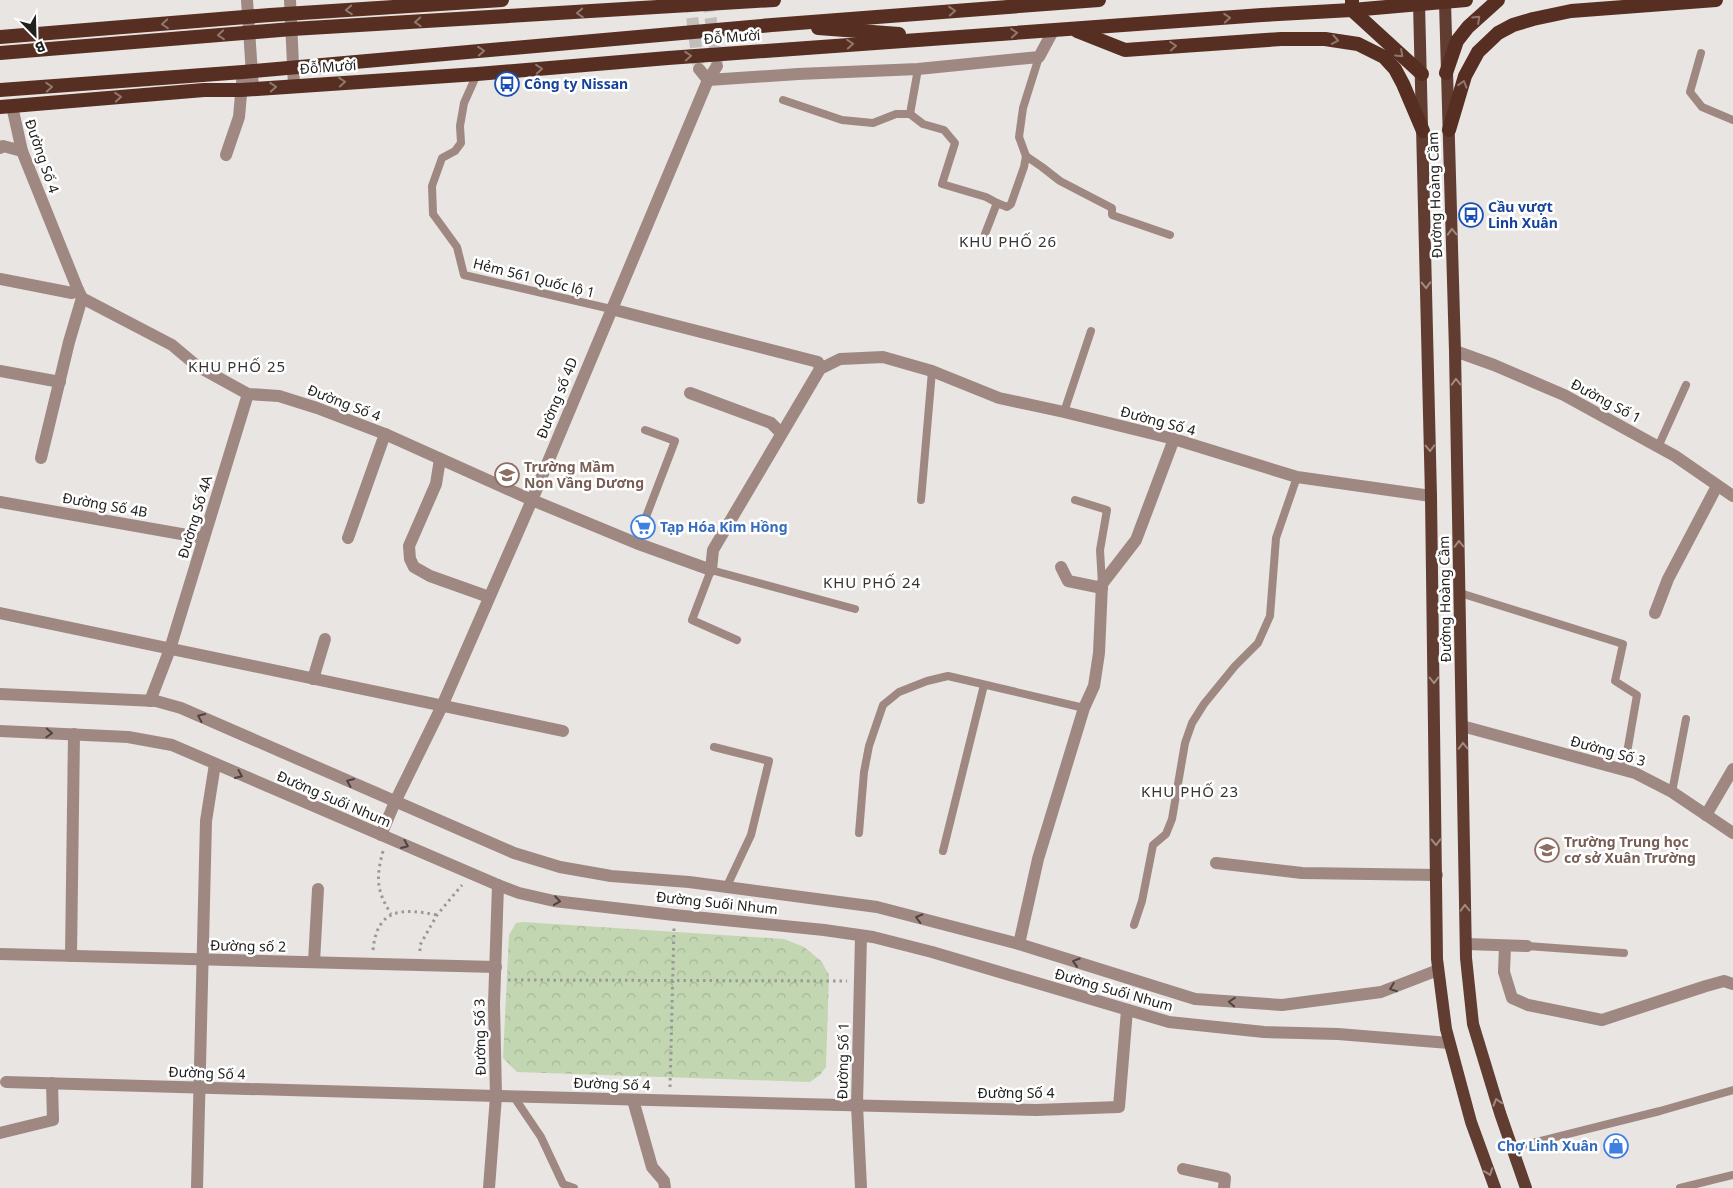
<svg xmlns="http://www.w3.org/2000/svg" width="1733" height="1188" viewBox="0 0 1733 1188" font-family="'Noto Sans',sans-serif">
<style>
.park{fill:url(#park-crowns)}
.lines{fill:none;stroke-linecap:round;stroke-linejoin:round}
.minor-tunnel{stroke:#c1bebc;stroke-width:12;stroke-dasharray:12 6;stroke-linecap:butt}
.path{stroke:#9b9997;stroke-width:3;stroke-dasharray:2.5 4;stroke-linecap:butt}
.service{stroke:#9f8881;stroke-width:8}
.minor{stroke:#9f8881;stroke-width:12}
.primary{stroke:#613c30;stroke-width:12}
.trunk{stroke:#562f22;stroke-width:14}
.oneway{stroke:#91786f}
.oneway2{stroke:#a08a83}
.oneway3{stroke:#4d4441}
.labels{text-anchor:middle;stroke-width:5;stroke-linejoin:round;paint-order:stroke}
.street-label{font-size:14px;fill:#21201f;stroke:#fff}
.transit-label{font-size:14px;font-weight:bold;fill:#164399;stroke:#fff;text-anchor:start}
.education-label{font-size:14px;font-weight:bold;fill:#785e54;stroke:#fff;text-anchor:start}
.shop-label{font-size:14px;font-weight:bold;fill:#366cbe;stroke:#fff;text-anchor:start}
.neighbourhood-label{font-size:15px;letter-spacing:1px;fill:#373432;stroke:#fff}
</style>
<defs>
<pattern id="park-crowns" width="20" height="18" patternUnits="userSpaceOnUse" patternTransform="scale(1.25)"><rect width="20" height="18" fill="#c1d6b1"/><path d="M2 6a3 3 0 1 1 6 0M12 15a3 3 0 1 1 6 0" fill="none" stroke="#a6b798"/></pattern>
</defs>
<rect width="100%" height="100%" fill="#e9e5e3"/>
<!-- park -->
<path class="park" d="M523,922l261,17 20,8 17,14 8,14 -3,92 -6,8 -10,7 -293,-10 -14,-14 6,-123 7,-12z"/>
<g class="lines">
<!-- minor-tunnel -->
<g class="minor-tunnel">
<path d="M690,0l8,64"/>
<path d="M708,0l9,64"/>
</g>
<!-- path -->
<g class="path">
<path d="M383,851c-7,27 -7,39 8,63"/>
<path d="M373,950c4,-42 29,-42 64,-35"/>
<path d="M420,951v-6l17,-30 25,-30"/>
<path d="M508,980l339,1"/>
<path d="M670,1087l4,-159"/>
</g>
<!-- service -->
<g class="service">
<path d="M1701,53l-11,39 12,15 31,13"/>
<path d="M477,74l-13,29 -4,23 1,17 -6,8 -13,7 -10,28 1,28 24,33 7,28 147,34"/>
<path d="M783,100l59,20 31,3 23,-9h14l13,10 21,6 11,13 -13,41 44,13 11,6"/>
<path d="M910,114l8,-45"/>
<path d="M1026,156l16,11 18,14 52,27v7l58,20"/>
<path d="M985,234l12,-31 10,4 4,-3 13,-37 2,-11 -7,-19 4,-29 16,-51"/>
<path d="M1064,412l27,-81"/>
<path d="M1658,447l28,-62"/>
<path d="M921,500l11,-129"/>
<path d="M1075,500l32,10 -7,40 2,34"/>
<path d="M636,543l39,-102 -30,-11"/>
<path d="M1460,593l163,51 -8,37 22,14 -13,75"/>
<path d="M737,640l-45,-20 19,-50 144,39"/>
<path d="M714,747l55,14 -18,74 -24,51"/>
<path d="M1672,792l14,-73"/>
<path d="M859,833l5,-61 5,-26 14,-41 16,-13 28,-11 21,-5 136,32"/>
<path d="M943,851l41,-166"/>
<path d="M1134,925l8,-24 11,-56 13,-11 6,-15 13,-76 7,-20 12,-19 31,-38 23,-23 12,-27 6,-78 21,-61"/>
<path d="M1527,946l97,7"/>
<path d="M514,1097l27,40 22,47 11,4"/>
<path d="M1512,1148l148,-37 73,-21"/>
<path d="M1680,1188l53,-13"/>
</g>
<!-- minor -->
<g class="minor">
<path d="M247,0l6,89"/>
<path d="M290,0l4,86"/>
<path d="M699,69l9,11"/>
<path d="M708,80l90,-6 120,-5 121,-12 14,-26"/>
<path d="M12,106l10,45 56,139 4,8 90,47 25,21 51,28 31,2 38,12 68,26 147,66 104,43 75,27 2,-20 107,-181 20,-10 43,-2 49,14 67,27 65,14 110,27 123,38 134,19"/>
<path d="M0,148l3,-2 19,5"/>
<path d="M226,155l13,-38 4,-45"/>
<path d="M0,279l72,14 6,-3"/>
<path d="M611,309l207,53 2,7"/>
<path d="M1455,351l39,14 70,30 111,61 58,40"/>
<path d="M0,371l60,11"/>
<path d="M690,393l81,30 10,10"/>
<path d="M41,458l28,-116 13,-44"/>
<path d="M440,459l-4,25 -27,62 1,13 4,8 16,9 59,21"/>
<path d="M0,502l204,36"/>
<path d="M348,538l37,-104"/>
<path d="M1061,567l7,14 34,7"/>
<path d="M0,613l563,118"/>
<path d="M1655,613l13,-34 49,-93"/>
<path d="M313,679l12,-40"/>
<path d="M0,694l156,7 25,7 333,145 46,14 51,9 78,6 188,25 142,37 176,55 87,6 99,-13 57,-22"/>
<path d="M150,701l20,-52 78,-255"/>
<path d="M1462,726l173,47 37,19 61,41"/>
<path d="M0,731l128,6 44,8 326,140 21,8 35,8 120,14 150,15 49,7 59,15 237,70 95,10 74,2 111,9"/>
<path d="M1706,815l27,-46"/>
<path d="M381,835l14,-33 47,-96 90,-206 176,-420 9,-14"/>
<path d="M1216,863l86,10 135,2"/>
<path d="M861,936l-4,169 4,83"/>
<path d="M1019,944l19,-85 46,-151 10,-22 5,-33 3,-69 34,-44 38,-101"/>
<path d="M1466,944l61,2"/>
<path d="M1505,946l-1,26 8,26 16,7 74,15 104,-34 18,-5 9,3"/>
<path d="M0,954l496,13"/>
<path d="M71,956l3,-222"/>
<path d="M314,962l4,-73"/>
<path d="M6,1082l490,14 540,14 83,-3 8,-97"/>
<path d="M633,1100l19,67 12,14 1,7"/>
<path d="M0,1133l53,-13 -1,-37"/>
<path d="M1183,1169l42,9 -1,10"/>
<path d="M197,1188l9,-367 9,-57"/>
<path d="M489,1188l7,-92 -2,-92 4,-119"/>
</g>
<!-- primary -->
<g class="primary">
<path d="M1445,2l10,349 11,607 7,66 27,89 26,75"/>
<path d="M1419,3l12,493 6,463 9,70 25,93 24,66"/>
</g>
<!-- trunk -->
<g class="trunk">
<path d="M1352,0v10l70,64"/>
<path d="M818,28l81,6"/>
<path d="M1077,31l48,19 156,-11h44l33,5 26,13 11,12 8,15 20,47"/>
<path d="M0,37l270,-22 232,-15"/>
<path d="M0,53l292,-24 482,-29"/>
<path d="M1446,73l11,-32 11,-14 30,-27"/>
<path d="M0,90l243,-18 529,-47 327,-25"/>
<path d="M0,107l204,-17h37l236,-16 191,-16 594,-43 90,-5 114,-10"/>
<path d="M1449,130l16,-54 13,-24 20,-19 15,-8 20,-6 38,-8 145,-11"/>
</g>
</g>
<!-- one-way arrows -->
<defs><path id="oneway-chevron" d="M-2-3.5L2.5 0L-2 3.5" fill="none" stroke-width="1.6" stroke-linecap="round" stroke-linejoin="round" transform="scale(1.25)"/></defs>
<g class="oneway">
<use href="#oneway-chevron" transform="translate(349 10) rotate(176)"/>
<use href="#oneway-chevron" transform="translate(952 11) rotate(-4)"/>
<use href="#oneway-chevron" transform="translate(580 13) rotate(176)"/>
<use href="#oneway-chevron" transform="translate(1227 18) rotate(-4)"/>
<use href="#oneway-chevron" transform="translate(1477 19) rotate(-43)"/>
<use href="#oneway-chevron" transform="translate(418 22) rotate(177)"/>
<use href="#oneway-chevron" transform="translate(165 24) rotate(175)"/>
<use href="#oneway-chevron" transform="translate(1014 33) rotate(-4)"/>
<use href="#oneway-chevron" transform="translate(221 35) rotate(175)"/>
<use href="#oneway-chevron" transform="translate(1335 40) rotate(10)"/>
<use href="#oneway-chevron" transform="translate(850 44) rotate(-4)"/>
<use href="#oneway-chevron" transform="translate(1173 46) rotate(-4)"/>
<use href="#oneway-chevron" transform="translate(481 51) rotate(-5)"/>
<use href="#oneway-chevron" transform="translate(1400 54) rotate(43)"/>
<use href="#oneway-chevron" transform="translate(688 56) rotate(-4)"/>
<use href="#oneway-chevron" transform="translate(539 69) rotate(-5)"/>
<use href="#oneway-chevron" transform="translate(342 82) rotate(-4)"/>
<use href="#oneway-chevron" transform="translate(1463 84) rotate(-73)"/>
<use href="#oneway-chevron" transform="translate(49 87) rotate(-4)"/>
<use href="#oneway-chevron" transform="translate(273 87) rotate(-4)"/>
<use href="#oneway-chevron" transform="translate(118 97) rotate(-5)"/>
</g>
<g class="oneway2">
<use href="#oneway-chevron" transform="translate(1452 232) rotate(-92)"/>
<use href="#oneway-chevron" transform="translate(1426 285) rotate(89)"/>
<use href="#oneway-chevron" transform="translate(1456 382) rotate(-91)"/>
<use href="#oneway-chevron" transform="translate(1430 448) rotate(89)"/>
<use href="#oneway-chevron" transform="translate(1459 544) rotate(-91)"/>
<use href="#oneway-chevron" transform="translate(1434 680) rotate(89)"/>
<use href="#oneway-chevron" transform="translate(1463 746) rotate(-91)"/>
<use href="#oneway-chevron" transform="translate(1436 842) rotate(89)"/>
<use href="#oneway-chevron" transform="translate(1465 908) rotate(-91)"/>
<use href="#oneway-chevron" transform="translate(1497 1102) rotate(-107)"/>
<use href="#oneway-chevron" transform="translate(1489 1172) rotate(70)"/>
</g>
<g class="oneway3">
<use href="#oneway-chevron" transform="translate(201 717) rotate(-156)"/>
<use href="#oneway-chevron" transform="translate(49 733) rotate(3)"/>
<use href="#oneway-chevron" transform="translate(239 775) rotate(24)"/>
<use href="#oneway-chevron" transform="translate(350 782) rotate(-156)"/>
<use href="#oneway-chevron" transform="translate(405 845) rotate(23)"/>
<use href="#oneway-chevron" transform="translate(557 901) rotate(8)"/>
<use href="#oneway-chevron" transform="translate(919 918) rotate(-166)"/>
<use href="#oneway-chevron" transform="translate(1076 962) rotate(-163)"/>
<use href="#oneway-chevron" transform="translate(1393 988) rotate(159)"/>
<use href="#oneway-chevron" transform="translate(1232 1002) rotate(-176)"/>
</g>
<!-- icons -->
<defs>
<g id="bus-ring" transform="scale(1.25)"><circle r="9.5" fill="#fff" stroke="#1a4fb4" stroke-width="1.5"/><path d="M-5-6H5V4H4V6H2V4H-2V6H-4V4H-5ZM-3.5-4V0h7V-4ZM-3.5 1.2v1.5H-2V1.2ZM2 1.2v1.5H3.5V1.2Z" fill="#1a4fb4"/></g>
<g id="school-ring" transform="scale(1.25)"><circle r="9.5" fill="#fff" stroke="#8d6e63" stroke-width="1.5"/><path d="M0-5L7-2L0 1L-7-2ZM-4 1L0 2.5L4 1V4Q0 6-4 4Z" fill="#8d6e63"/></g>
<g id="supermarket-ring" transform="scale(1.25)"><circle r="9.5" fill="#fff" stroke="#3f7fe0" stroke-width="1.5"/><path d="M-6-5.5h2.5l.6 2H6L4.5 2H-2.5L-4.4-4H-6ZM-1.5 3.2a1.3 1.3 0 1 0 .1 0ZM3 3.2a1.3 1.3 0 1 0 .1 0Z" fill="#3f7fe0"/></g>
<g id="shop-ring" transform="scale(1.25)"><circle r="9.5" fill="#fff" stroke="#3f7fe0" stroke-width="1.5"/><path d="M-5-2.5h2.3a2.7 3.5 0 0 1 5.4 0H5L5.5 6h-11ZM-1.5-2.5h3a1.5 2.3 0 0 0-3 0Z" fill="#3f7fe0"/></g>
</defs>
<g fill-rule="evenodd">
<use href="#bus-ring" x="507" y="84"/>
<use href="#bus-ring" x="1471" y="215"/>
<use href="#school-ring" x="507" y="475"/>
<use href="#supermarket-ring" x="643" y="527"/>
<use href="#school-ring" x="1547" y="850"/>
<use href="#shop-ring" x="1616" y="1146"/>
</g>
<g class="labels">
<!-- street labels -->
<g class="street-label">
<text transform="translate(732 37) rotate(-4)" y="5">Đỗ Mười</text>
<text transform="translate(328 67) rotate(-4)" y="5">Đỗ Mười</text>
<text transform="translate(42 156) rotate(71)" y="5">Đường Số 4</text>
<text transform="translate(1435 195) rotate(-92)" y="5">Đường Hoàng Cầm</text>
<text transform="translate(534 278) rotate(14)" y="5">Hẻm 561 Quốc lộ 1</text>
<text transform="translate(557 398) rotate(-68)" y="5">Đường số 4D</text>
<text transform="translate(1606 401) rotate(28)" y="5">Đường Số 1</text>
<text transform="translate(344 403) rotate(21)" y="5">Đường Số 4</text>
<text transform="translate(1158 421) rotate(15)" y="5">Đường Số 4</text>
<text transform="translate(105 505) rotate(10)" y="5">Đường Số 4B</text>
<text transform="translate(195 517) rotate(-73)" y="5">Đường Số 4A</text>
<text transform="translate(1445 599) rotate(-91)" y="5">Đường Hoàng Cầm</text>
<text transform="translate(1608 751) rotate(16)" y="5">Đường Số 3</text>
<text transform="translate(334 799) rotate(23)" y="5">Đường Suối Nhum</text>
<text transform="translate(717 903) rotate(6)" y="5">Đường Suối Nhum</text>
<text transform="translate(248 946) rotate(1)" y="5">Đường số 2</text>
<text transform="translate(1114 990) rotate(16)" y="5">Đường Suối Nhum</text>
<text transform="translate(480 1037) rotate(-91)" y="5">Đường Số 3</text>
<text transform="translate(843 1061) rotate(-89)" y="5">Đường Số 1</text>
<text transform="translate(207 1073) rotate(2)" y="5">Đường Số 4</text>
<text transform="translate(612 1084) rotate(2)" y="5">Đường Số 4</text>
<text x="1016" y="1098">Đường Số 4</text>
</g>
<!-- transit labels -->
<g class="transit-label">
<text x="524" y="89">Công ty Nissan</text>
<text x="1488" y="212">Cầu vượt<tspan x="1488" dy="16">Linh Xuân</tspan></text>
</g>
<!-- education labels -->
<g class="education-label">
<text x="524" y="472">Trường Mầm<tspan x="524" dy="16">Non Vầng Dương</tspan></text>
<text x="1564" y="847">Trường Trung học<tspan x="1564" dy="16">cơ sở Xuân Trường</tspan></text>
</g>
<!-- shop labels -->
<g class="shop-label">
<text x="660" y="532">Tạp Hóa Kim Hồng</text>
<text x="1598" y="1151" text-anchor="end">Chợ Linh Xuân</text>
</g>
<!-- neighbourhood labels -->
<g class="neighbourhood-label">
<text x="1008" y="247">KHU PHỐ 26</text>
<text x="237" y="372">KHU PHỐ 25</text>
<text x="872" y="588">KHU PHỐ 24</text>
<text x="1190" y="797">KHU PHỐ 23</text>
</g>
</g>
<!-- north arrow -->
<g transform="translate(35 35) rotate(157)" stroke="#ffffff" stroke-width="4" paint-order="stroke">
<path d="M0-4L9 19L0 12L-9 19Z" fill="#21201f"/>
<text y="-8" font-size="14" font-weight="bold" text-anchor="middle" fill="#21201f">B</text>
</g>
</svg>
